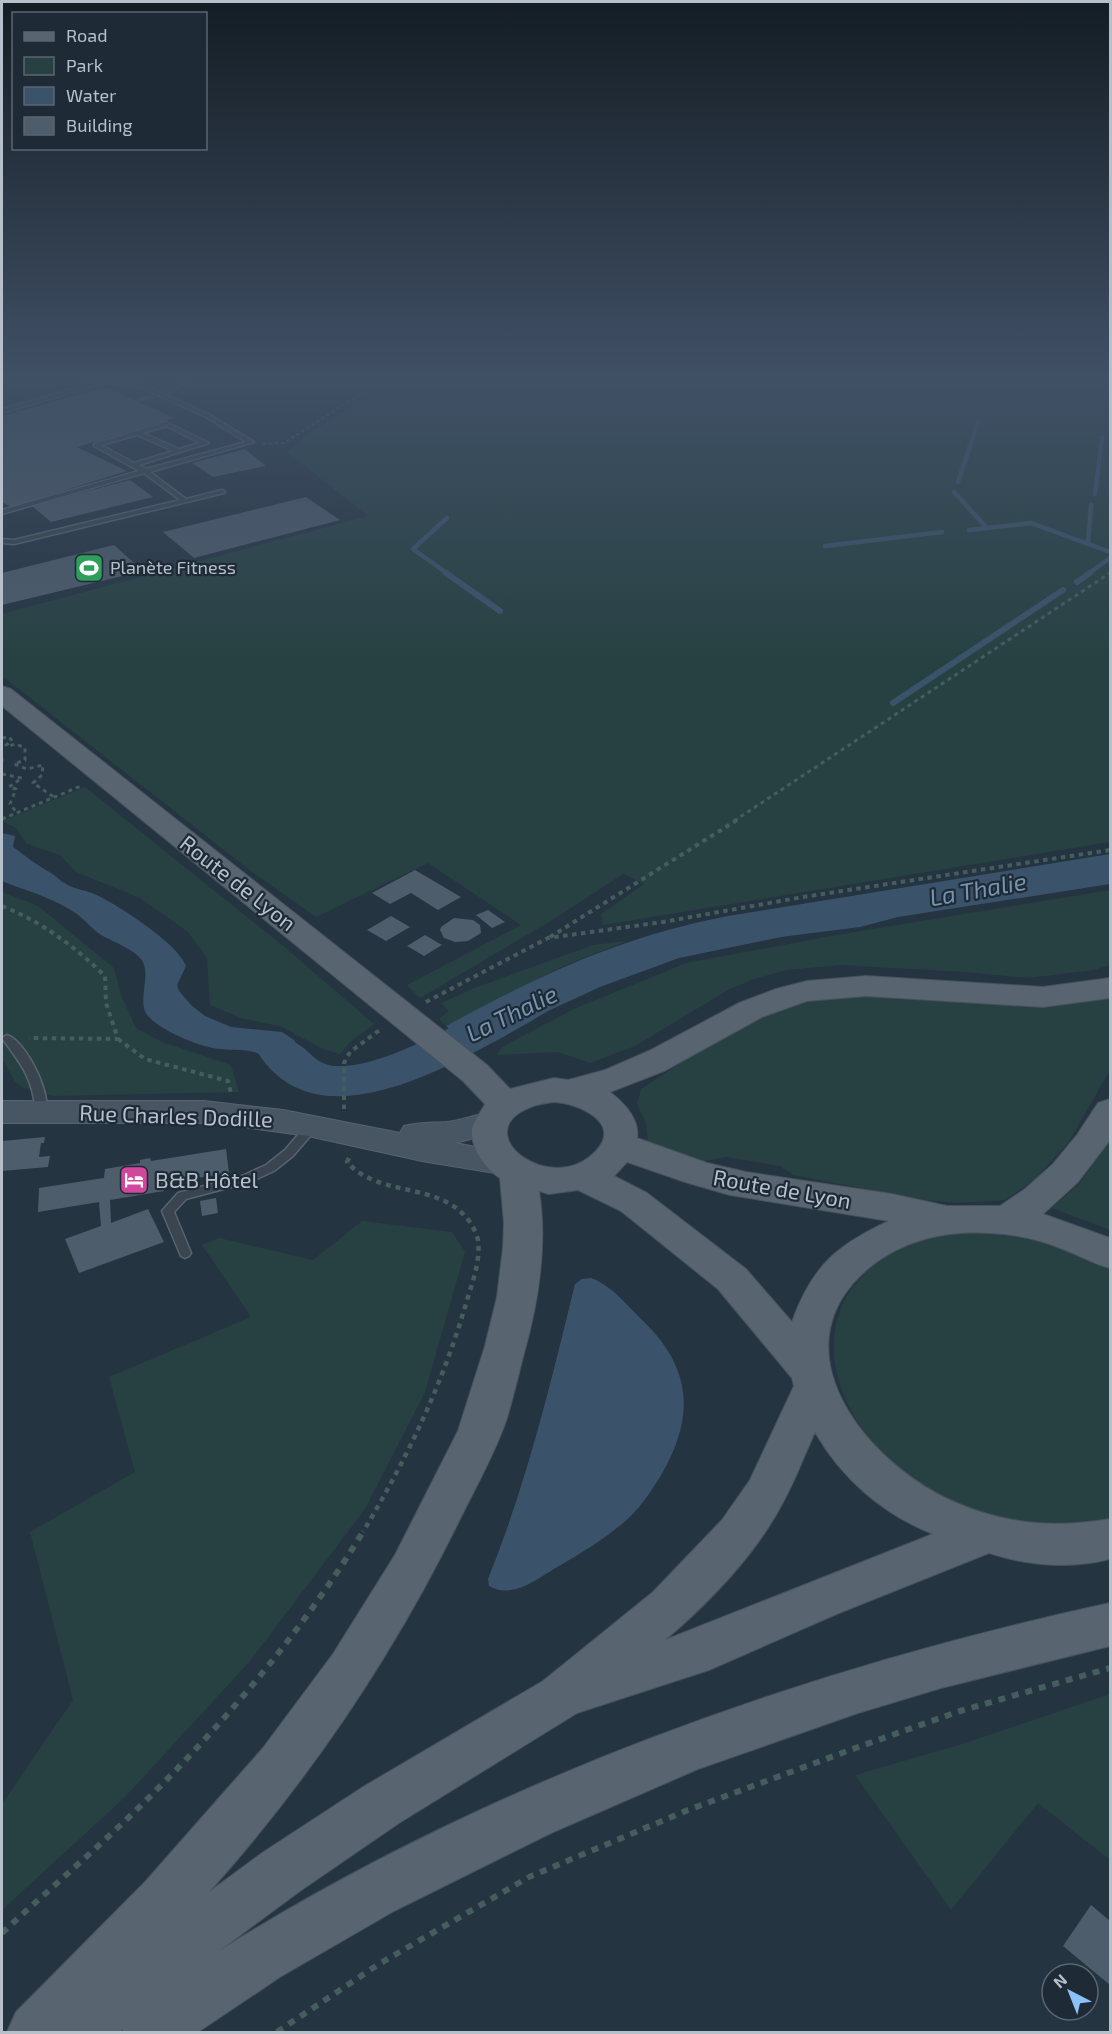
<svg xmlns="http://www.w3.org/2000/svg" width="1112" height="2034" viewBox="0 0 1112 2034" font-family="'Exo 2',sans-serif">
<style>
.green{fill:#274142}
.water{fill:#3b536a}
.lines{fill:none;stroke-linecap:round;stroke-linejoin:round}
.stream-far1{stroke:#3b536a;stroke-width:4.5}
.stream{stroke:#3b536a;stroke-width:6}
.river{fill:#3b536a;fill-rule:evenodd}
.building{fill:#4e5d6c}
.lane-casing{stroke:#57636e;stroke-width:3}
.secondary-casing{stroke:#57636e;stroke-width:2}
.primary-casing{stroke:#46515d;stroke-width:2}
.path-far4{stroke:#465d5e;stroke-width:2;stroke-dasharray:3 3;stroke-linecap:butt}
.path-far3{stroke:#465d5e;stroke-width:3;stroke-dasharray:4 4;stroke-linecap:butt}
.path-far2{stroke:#465d5e;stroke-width:4;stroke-dasharray:4.5 4.5;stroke-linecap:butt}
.path-far1{stroke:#465d5e;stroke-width:4.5;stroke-dasharray:5 5;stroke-linecap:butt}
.path{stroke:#465d5e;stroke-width:6;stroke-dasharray:7 7;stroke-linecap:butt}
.lane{fill:#3a4550;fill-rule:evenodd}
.secondary{fill:#485563;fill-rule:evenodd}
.primary{fill:#586570;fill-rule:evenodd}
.labels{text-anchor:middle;stroke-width:4.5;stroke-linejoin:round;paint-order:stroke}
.far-poi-label{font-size:18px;fill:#b6c0cb;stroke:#1e2a36;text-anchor:start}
.street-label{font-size:22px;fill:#b6c0cb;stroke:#1e2a36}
.poi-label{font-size:22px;fill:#b6c0cb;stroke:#1e2a36;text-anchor:start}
.water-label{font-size:24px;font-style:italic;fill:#7694ae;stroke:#1e2a36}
</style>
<rect width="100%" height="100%" fill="#253441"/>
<!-- green -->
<g class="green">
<path d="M423,378h687v464l-507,83 -2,-11 43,-30 -21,-10 -64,42 -139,82 -13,-13 114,-60 -93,-62 -112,54 -69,-49 -245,-192v-62l366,-98 -81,-64 20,-17 80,-51h33z"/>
<path d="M85,787l197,158 92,79 -25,19 -9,11 -17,-5 -41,-22 -41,-9 -31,-13 -3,-47 -19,-26 -48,-34 -64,-26 -16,-17 -33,-11 -11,-16 -14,-7z"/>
<path d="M1110,890v75l-16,5 -66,8 -63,-6 -125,-7 -53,5 -33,9 -26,11 -93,56 -45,17 -33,-11 -60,3 5,-8 72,-38 112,-46 151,-28z"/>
<path d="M2,892l36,14 76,62 7,27 15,33 26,14 69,23 8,27 -186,4 -31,-9 -7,-5 -13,-24z"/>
<path d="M627,941l-66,26 -115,59 -7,-7 10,-8 -8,-8 36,-16 116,-42z"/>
<path d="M896,995l160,10 54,-9v74l-42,73 -34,37 -29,20 -46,3 -35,-3 -131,-25 -13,-9 -53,-9 -28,5 -51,-20 -2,-19 -9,-19 4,-15c48,-30 98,-70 153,-86 33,-9 68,-7 102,-8z"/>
<path d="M1110,1140v90l-58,-22 27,-24z"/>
<path d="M362,1221l90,11 13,20 -40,140 -60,117 -115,152 -125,136 -123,113v-106l71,-104 -43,-168 105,-60 -26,-95 142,-60 -49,-72 17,-7 94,22z"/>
<path d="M1001,1232c41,7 72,16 109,33v254c-60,13 -120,2 -175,-27 -102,-52 -154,-193 -24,-248 29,-12 60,-11 90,-12z"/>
<path d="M1110,1694v166l-72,-57 -87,107 -96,-135 104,-30z"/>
</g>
<!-- water -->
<g class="water">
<path d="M2,833l13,3 -2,11c14,10 22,17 38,26 5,3 9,8 15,11 8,5 18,6 26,9 22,9 87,51 94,73l-9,19 2,6 13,15 13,10 26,11 51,5 12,8 8,14 30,20 3,22c-21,0 -38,-10 -53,-23 -7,-7 -12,-14 -21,-18 -13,-7 -26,-4 -40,-6 -19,-1 -57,-17 -71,-31 -15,-13 1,-39 -7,-56 -5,-11 -31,-21 -42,-27 -9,-6 -16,-15 -24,-21 -23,-16 -50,-23 -75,-33z"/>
<path d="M1110,854v30l-212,33 -38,10 -79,10 -102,21 -79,29 -50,23 -54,31 -22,8 -28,-23c96,-52 174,-89 282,-110z"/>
<path d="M415,1047l25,21 -40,17 -45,9 -5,-21 27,-6z"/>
<path d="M591,1278c20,7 37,28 52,43 50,48 52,97 17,156 -10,16 -22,34 -37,46 -20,17 -42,30 -64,43 -21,12 -46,34 -70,20l-1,-7c39,-97 62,-193 87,-295l7,-5z"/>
</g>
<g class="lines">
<!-- stream-far1 -->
<g class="stream-far1">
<path d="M958,482l20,-60"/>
<path d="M954,492l33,36"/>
<path d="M1095,494l7,-56"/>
<path d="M447,518l-34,31 35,25"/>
<path d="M969,530l62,-7 79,29"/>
<path d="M1088,544l3,-39"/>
<path d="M825,546l117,-14"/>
<path d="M1088,574l22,-16"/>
</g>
<!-- stream -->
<g class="stream">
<path d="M446,573l54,38"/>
<path d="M1077,582l13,-9"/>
<path d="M893,703l170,-113"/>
</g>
<!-- river -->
<path class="river" d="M517,996l16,4 6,10 -6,10c-71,39 -213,130 -275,33l7,-11c43,-11 40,22 70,24 48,3 123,-44 166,-66z"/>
</g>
<!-- building -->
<g class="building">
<path d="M105,387l70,31 -98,29 50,24 -116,36 -9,-5v-86z"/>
<path d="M142,396h10l3,3 -17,2 -1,-2z"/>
<path d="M245,449l21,17 -53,11 -21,-14z"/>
<path d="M130,480l23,17 -102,25 -19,-16z"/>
<path d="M306,497l34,23 -146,38 -31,-26z"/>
<path d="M114,545l29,26 -141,34v-32z"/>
<path d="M415,870l46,27 -23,13 -27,-17 -21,11 -18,-11z"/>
<path d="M488,910l17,12 -13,6 -16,-13z"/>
<path d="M391,916l19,11 -24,14 -19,-11z"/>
<path d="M454,918l19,2 7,5 1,8 -13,8 -13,1 -11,-4 -4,-8 1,-3z"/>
<path d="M425,935l17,10 -18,11 -17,-10z"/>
<path d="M45,1137l-1,6h-3l-2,14 11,-1 -2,11 -46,4v-30z"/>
<path d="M226,1149l3,24 -65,10v8l-54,9 1,23 37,-14 16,33 -85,31 -14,-34 36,-13 -2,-24 -61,10 1,-24 65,-10 1,-9 35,-6v-3l10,-2 1,3z"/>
<path d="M216,1198l2,15 -16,3 -2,-15z"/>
<path d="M1091,1905l19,16v64l-47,-39z"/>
</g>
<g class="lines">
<!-- lane casing -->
<g class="lane-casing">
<g id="lane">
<path d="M67,378h26l45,4 24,11 22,-15h7l-25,17 44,20 44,27 -104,30 36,27 36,-9 3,2 -1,1 -210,51 -12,-1v-4l12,1 166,-40 -36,-27 -142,41v-4l137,-39 -45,-25v-2l72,-22 43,21 -70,22 7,4 100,-27 -40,-25 -69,-31 -32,-3 -103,30v-4l97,-27zM166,426l34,17 -21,6 -36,-16zM137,435l36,16 -39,12 -33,-18z"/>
<path d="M7,1035c20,7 45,60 39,80h-8l-2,-3c-4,-36 -14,-46 -34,-74z"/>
<path d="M313,1121l4,1 2,3 -2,3 -24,28 -19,15 -24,11 -64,17 -12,13 17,41 -2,3 -4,2 -4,-2 -19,-45 16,-18 64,-17 24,-11 19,-15 24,-28z"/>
</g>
</g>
<!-- secondary casing -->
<g class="secondary-casing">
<path id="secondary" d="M2,1101h202l79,9 117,23 4,-7c15,-4 28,-3 43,-4 19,-2 36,-12 55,-7l5,8 -5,8 -47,12 58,11 5,8 -5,8 -12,4 -79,-13 -114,-25 -78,-11 -26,-2h-202z"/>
</g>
<!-- primary casing -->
<g class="primary-casing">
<path id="primary" d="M2,686l9,3 476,376 23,24 44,-11 14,2 37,-10 46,-20 88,-47 37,-14 31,-8 59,-5 177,11 67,-9v20l-67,9 -177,-11 -59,5 -45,16 -98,54 -54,21c14,11 30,27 27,46l70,25 39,9 146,22 55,12h53l25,-17 28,-25 24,-29 21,-32 12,-4v41l-32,42 -35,32 67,24v30c-17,-4 -33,-14 -50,-20 -22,-9 -47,-14 -71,-15 -42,-3 -86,7 -119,34 -100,82 0,201 89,237 51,21 98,24 151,15v40c-40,10 -81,7 -121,-6l-150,60 -130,57 -132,43 -178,110 -99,68 -81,60c269,-169 582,-281 891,-348v43l-169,42 -83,25 -160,56 -147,64 -157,78 -114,66 -82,55h-76l1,-3 -4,3h-112l9,-20 129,-130 118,-134 70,-94 62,-99 63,-124 27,-85 12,-49 6,-49 1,-25 -4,-45c-15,-10 -29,-29 -28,-48 1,-8 9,-18 13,-26l-22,-23 -461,-375zM554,1102c23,1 69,20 42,49 -45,48 -131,-19 -65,-44 7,-3 16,-4 23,-5zM627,1162l58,20 45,13 159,26c-52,24 -77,45 -97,101l-46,-53 -99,-76 -33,-17zM578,1190l43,21 97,78 74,89 2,8 -44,94 -28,40 -69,72 -110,89 -180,106 -101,66 -53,39c100,-112 184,-236 250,-371 16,-33 36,-67 48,-103 6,-20 11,-41 16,-61 15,-53 25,-111 16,-166l10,3zM815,1432c27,47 68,82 118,102l-268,106c43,-36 91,-86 117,-136 13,-23 22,-48 33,-72z"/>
</g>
<!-- path-far4 -->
<path class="path-far4" d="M263,444l21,-1 101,-65"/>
<!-- path-far3 -->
<g class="path-far3">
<path d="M2,738l7,-1 3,4 -6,4 2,1 8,-2 9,4v12l-11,4 13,5 16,-4 -1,10 -9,8 21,14"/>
<path d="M2,758v5"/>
<path d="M2,774l20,4 -13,9 7,2 -6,15 7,9"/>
<path d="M2,819l79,-33"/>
<path d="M734,821l376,-248"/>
</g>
<!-- path-far2 -->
<g class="path-far2">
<path d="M2,906c40,16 72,40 103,70l1,27 12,36 -89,-1"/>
<path d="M550,937l187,-117"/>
<path d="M426,1002l122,-64 115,-16 140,-25 307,-47"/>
<path d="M118,1039l27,20 83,22 3,12"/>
<path d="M344,1109v-46l6,-11 31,-23"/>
</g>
<!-- path-far1 -->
<path class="path-far1" d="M349,1158l-2,4c31,35 87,20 118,54 6,6 11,16 13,24 3,22 -7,46 -13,67 -24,81 -59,153 -102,225"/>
<!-- path -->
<g class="path">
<path d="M2,1933c41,-38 84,-75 125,-114 89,-86 173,-183 237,-289"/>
<path d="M277,2032l102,-68 150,-87 159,-67 173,-64 99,-35 150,-43"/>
</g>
<!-- lane -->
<use href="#lane" class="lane"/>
<!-- secondary -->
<use href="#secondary" class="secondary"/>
<!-- primary -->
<use href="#primary" class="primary"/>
</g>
<!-- sky -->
<linearGradient id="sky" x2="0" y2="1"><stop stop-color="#141d24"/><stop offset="0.57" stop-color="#405065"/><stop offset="1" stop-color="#405065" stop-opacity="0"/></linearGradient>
<rect width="1112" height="663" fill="url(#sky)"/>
<!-- icons -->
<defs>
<g id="stadium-square" transform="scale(1.5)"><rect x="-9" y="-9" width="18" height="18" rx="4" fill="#2e9e5b" stroke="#1e2a36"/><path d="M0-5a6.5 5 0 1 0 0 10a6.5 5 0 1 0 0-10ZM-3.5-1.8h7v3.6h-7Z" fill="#fff"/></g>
<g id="hotel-square" transform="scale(1.5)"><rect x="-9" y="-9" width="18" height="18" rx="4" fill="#d1479c" stroke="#1e2a36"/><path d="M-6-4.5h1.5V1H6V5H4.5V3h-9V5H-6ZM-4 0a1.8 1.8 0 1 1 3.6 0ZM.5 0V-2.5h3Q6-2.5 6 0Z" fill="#fff"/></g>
</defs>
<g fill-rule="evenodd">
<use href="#stadium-square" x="89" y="568"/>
<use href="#hotel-square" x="134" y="1180"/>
</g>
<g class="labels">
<!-- far-poi labels -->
<g class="far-poi-label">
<text x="110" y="574">Planète Fitness</text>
</g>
<!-- street labels -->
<g class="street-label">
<text transform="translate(238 883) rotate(38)" y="8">Route de Lyon</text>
<text transform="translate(176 1116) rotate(2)" y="8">Rue Charles Dodille</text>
<text transform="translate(782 1189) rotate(10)" y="8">Route de Lyon</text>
</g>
<!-- poi labels -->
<g class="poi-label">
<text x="155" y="1188">B&amp;B Hôtel</text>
</g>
<!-- water labels -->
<g class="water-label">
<text transform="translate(978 890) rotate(-10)" y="8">La Thalie</text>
<text transform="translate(512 1014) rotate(-26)" y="8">La Thalie</text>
</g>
</g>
<!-- border -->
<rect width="1112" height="2034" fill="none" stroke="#b6c0cb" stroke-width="6"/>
<!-- legend -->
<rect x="12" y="12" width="195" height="138" fill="#1e2a36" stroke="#5b6672" stroke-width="1.5"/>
<rect x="24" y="32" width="30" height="9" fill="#586570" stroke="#5b6672" stroke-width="1.5"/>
<text x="66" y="42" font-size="18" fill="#b6c0cb">Road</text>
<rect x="24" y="57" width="30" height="18" fill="#274142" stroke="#5b6672" stroke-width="1.5"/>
<text x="66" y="72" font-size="18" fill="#b6c0cb">Park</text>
<rect x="24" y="87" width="30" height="18" fill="#3b536a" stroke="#5b6672" stroke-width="1.5"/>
<text x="66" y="102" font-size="18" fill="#b6c0cb">Water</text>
<rect x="24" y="117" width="30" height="18" fill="#4e5d6c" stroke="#5b6672" stroke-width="1.5"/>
<text x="66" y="132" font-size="18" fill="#b6c0cb">Building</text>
<!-- north arrow -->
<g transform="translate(1070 1992) rotate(318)"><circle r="28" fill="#1e2a36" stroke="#5b6672" stroke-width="1.5"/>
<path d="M0-4.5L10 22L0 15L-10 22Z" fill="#8dc2f8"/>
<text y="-9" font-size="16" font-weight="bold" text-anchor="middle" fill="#b6c0cb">N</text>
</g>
</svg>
